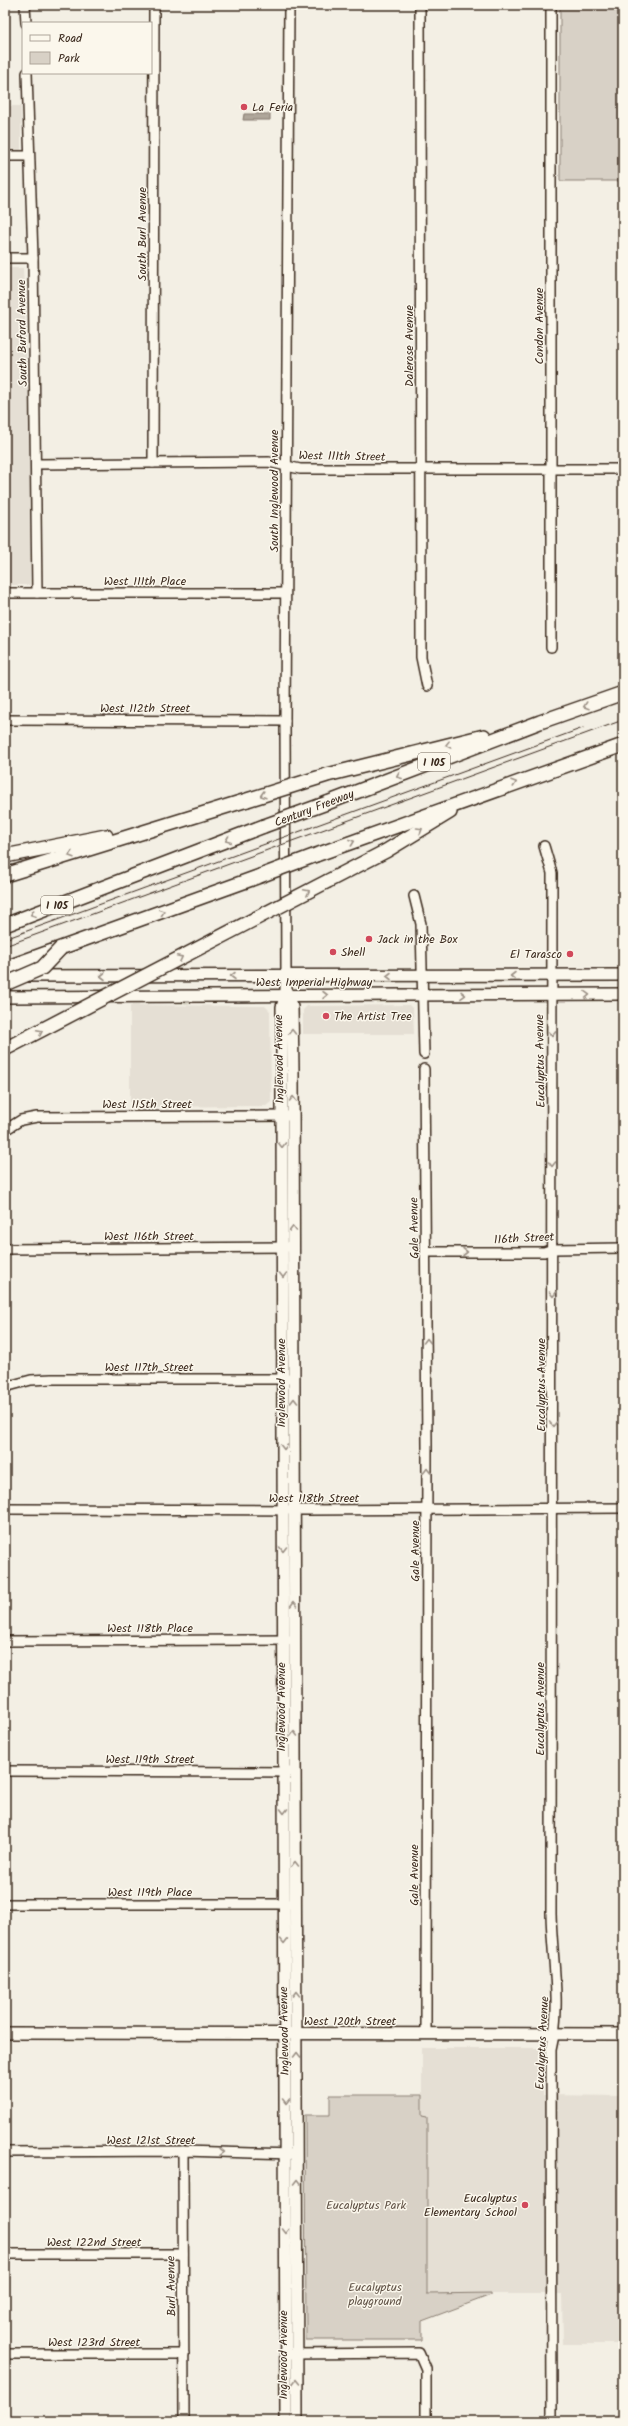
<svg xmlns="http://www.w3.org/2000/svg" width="628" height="2426" viewBox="0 0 628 2426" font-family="Kalam,sans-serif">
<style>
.built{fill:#e5dfd4}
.green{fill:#d8d1c6;stroke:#8a7e72}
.water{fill:#afa69a;stroke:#817468}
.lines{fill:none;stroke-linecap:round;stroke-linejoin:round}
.minor-casing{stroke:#3b2a1e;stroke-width:12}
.major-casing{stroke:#3b2a1e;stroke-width:14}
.highway-casing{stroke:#3b2a1e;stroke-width:16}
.minor{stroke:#fbf7ec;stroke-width:9}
.major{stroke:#fbf7ec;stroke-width:11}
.highway{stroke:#fbf7ec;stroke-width:13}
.tram{stroke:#3b2a1e;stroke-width:1}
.highway-bridge-casing{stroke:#3b2a1e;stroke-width:16;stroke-linecap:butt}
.highway-bridge{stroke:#fbf7ec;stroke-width:13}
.oneway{stroke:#9b9085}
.poi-dot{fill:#d1495b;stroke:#fbf7ec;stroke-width:1.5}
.labels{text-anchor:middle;stroke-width:3;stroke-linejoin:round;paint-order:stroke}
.shield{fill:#fbf7ec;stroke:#75685c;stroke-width:1}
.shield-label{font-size:11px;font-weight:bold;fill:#3b2a1e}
.poi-label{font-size:12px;fill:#3b2a1e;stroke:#fbf7ec;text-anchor:start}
.street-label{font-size:12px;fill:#3b2a1e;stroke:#fbf7ec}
.park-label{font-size:12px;fill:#625448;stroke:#fbf7ec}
</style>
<rect width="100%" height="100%" fill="#f3efe4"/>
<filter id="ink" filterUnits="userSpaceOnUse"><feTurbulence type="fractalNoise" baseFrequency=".025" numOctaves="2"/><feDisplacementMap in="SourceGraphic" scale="8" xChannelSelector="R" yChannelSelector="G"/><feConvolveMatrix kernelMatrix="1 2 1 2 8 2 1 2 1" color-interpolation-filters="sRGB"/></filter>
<g filter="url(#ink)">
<!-- built -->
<g class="built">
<rect x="5" y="106" width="16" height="44"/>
<path d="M5,268h18l7,171v146h-25z"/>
<path d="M130,1005l135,1 5,5 1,91 -5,4 -136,1z"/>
<path d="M409,1005l4,4 1,25h-111v-24l4,-4z"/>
<path d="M422,2048h121v47l80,1v248h-60l-1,-50h-135v-177l-5,-1z"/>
</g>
<!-- green -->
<g class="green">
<path d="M560,5h63v150l-5,1v25h-58z"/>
<path d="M330,2095h92v21l5,1v177l64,-1v2l-69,26v19h-116l-1,-225h25z"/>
</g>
<!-- water -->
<path class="water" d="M244,114h26v6h-27z"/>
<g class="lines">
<!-- minor casing -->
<g class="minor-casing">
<g id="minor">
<path d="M25,5l1,18"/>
<path d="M420,5l1,652 6,29"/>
<path d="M27,73l6,185 4,335"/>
<path d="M5,156h24"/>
<path d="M5,258h28"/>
<path d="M153,463l1,-458"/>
<path d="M36,464l233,-2 31,7h323"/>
<path d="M5,593h280"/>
<path d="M551,647v-642"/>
<path d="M5,720l280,1"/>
<path d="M544,846l8,27 -1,1041c1,46 11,90 0,136l1,371"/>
<path d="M414,896l7,28 3,130"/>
<path d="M286,976l-1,-255 4,-716"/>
<path d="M424,1069l3,377 -1,588"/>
<path d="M5,1130l16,-10 16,-3 251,-1"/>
<path d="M5,1249l283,-2"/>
<path d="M426,1252h118l9,-3 70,-1"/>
<path d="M5,1387l26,-7 21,-1h236"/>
<path d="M5,1509l302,1 316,-2"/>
<path d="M5,1641l284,-1"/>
<path d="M5,1771l286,1"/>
<path d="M5,1904h286"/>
<path d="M183,2151l1,270"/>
<path d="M5,2152l178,-1 109,3"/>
<path d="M5,2254h178"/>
<path d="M5,2354h179"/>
<path d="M292,2354l127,-1 7,16v52"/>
</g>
</g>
<!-- major casing -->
<g class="major-casing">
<g id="major">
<path d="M5,976l618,-1"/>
<path d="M286,976v19l-4,12v109l4,1305"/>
<path d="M286,995l6,12 1,63 4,1351"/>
<path d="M5,997l618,-3"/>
<path d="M5,2033l618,1"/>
</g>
</g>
<!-- highway casing -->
<g class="highway-casing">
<g id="highway">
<path d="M327,775l157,-39"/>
<path d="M327,803l213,-81 83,-29"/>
<path d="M316,855l307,-110"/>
<path d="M5,856l101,-20"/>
<path d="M5,875l242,-75"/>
<path d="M328,881l58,-30 64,-39"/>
<path d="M5,925l259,-99"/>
<path d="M5,968l255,-92"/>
</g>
</g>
<!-- minor -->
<use href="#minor" class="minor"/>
<!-- major -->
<use href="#major" class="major"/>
<!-- highway -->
<use href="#highway" class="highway"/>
<!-- tram -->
<g class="tram">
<path d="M5,939l578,-211"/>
<path d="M5,946l618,-226"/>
</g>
<!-- highway-bridge casing -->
<g class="highway-bridge-casing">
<g id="highway-bridge">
<path d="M247,800l80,-25"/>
<path d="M264,826l63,-23"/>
<path d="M260,876l56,-21"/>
<path d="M5,984l37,-16 19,-20"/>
<path d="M5,1049l323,-168"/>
</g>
</g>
<!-- highway-bridge -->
<use href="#highway-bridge" class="highway-bridge"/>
</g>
<!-- one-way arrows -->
<defs><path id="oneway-chevron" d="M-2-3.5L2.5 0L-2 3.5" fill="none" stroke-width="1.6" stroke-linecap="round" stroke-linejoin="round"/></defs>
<g class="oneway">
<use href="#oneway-chevron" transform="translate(586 706) rotate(161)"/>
<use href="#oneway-chevron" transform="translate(448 745) rotate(166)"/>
<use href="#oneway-chevron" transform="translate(399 776) rotate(159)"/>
<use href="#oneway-chevron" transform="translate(514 783) rotate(-19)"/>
<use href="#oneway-chevron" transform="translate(263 795) rotate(163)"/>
<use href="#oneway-chevron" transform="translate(420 830) rotate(-31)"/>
<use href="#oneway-chevron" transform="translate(228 840) rotate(159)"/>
<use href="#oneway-chevron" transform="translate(352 842) rotate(-20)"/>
<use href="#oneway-chevron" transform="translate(71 855) rotate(163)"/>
<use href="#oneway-chevron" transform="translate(307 892) rotate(-27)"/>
<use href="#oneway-chevron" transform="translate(162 912) rotate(-20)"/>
<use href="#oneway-chevron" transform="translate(33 914) rotate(160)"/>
<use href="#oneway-chevron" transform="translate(180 958) rotate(-27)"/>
<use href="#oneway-chevron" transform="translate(103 976) rotate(-180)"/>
<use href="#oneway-chevron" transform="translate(233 976) rotate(-180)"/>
<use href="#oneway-chevron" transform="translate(389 976) rotate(180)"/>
<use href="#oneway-chevron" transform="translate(513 976) rotate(180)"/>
<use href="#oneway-chevron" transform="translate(325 995)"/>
<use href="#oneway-chevron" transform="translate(463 995) rotate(1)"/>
<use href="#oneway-chevron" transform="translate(587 995) rotate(-1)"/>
<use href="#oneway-chevron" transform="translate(40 1032) rotate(-27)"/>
<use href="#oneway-chevron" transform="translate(292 1032) rotate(-91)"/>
<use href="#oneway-chevron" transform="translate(552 1034) rotate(89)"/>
<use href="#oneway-chevron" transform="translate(293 1099) rotate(-90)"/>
<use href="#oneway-chevron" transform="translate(282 1145) rotate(89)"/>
<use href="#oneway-chevron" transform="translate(552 1164) rotate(90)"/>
<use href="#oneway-chevron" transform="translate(293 1229) rotate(-90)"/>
<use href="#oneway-chevron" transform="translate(465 1252)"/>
<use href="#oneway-chevron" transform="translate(283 1275) rotate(90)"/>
<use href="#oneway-chevron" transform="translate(553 1294) rotate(90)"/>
<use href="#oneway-chevron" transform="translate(427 1341) rotate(-90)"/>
<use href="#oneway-chevron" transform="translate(294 1401) rotate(-90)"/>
<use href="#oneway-chevron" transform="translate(553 1424) rotate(90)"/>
<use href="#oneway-chevron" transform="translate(284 1447) rotate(90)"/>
<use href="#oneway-chevron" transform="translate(427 1471) rotate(-90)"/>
<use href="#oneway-chevron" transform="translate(283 1549) rotate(90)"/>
<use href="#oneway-chevron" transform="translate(294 1604) rotate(-91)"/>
<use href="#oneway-chevron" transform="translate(294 1734) rotate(-90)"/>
<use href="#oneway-chevron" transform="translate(284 1811) rotate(90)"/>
<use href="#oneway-chevron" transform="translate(295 1864) rotate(-90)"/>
<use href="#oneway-chevron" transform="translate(284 1941) rotate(89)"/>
<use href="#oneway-chevron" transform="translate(296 1994) rotate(-91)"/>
<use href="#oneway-chevron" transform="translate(297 2055) rotate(-90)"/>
<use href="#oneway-chevron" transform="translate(286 2101) rotate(90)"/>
<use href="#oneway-chevron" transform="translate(222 2152) rotate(1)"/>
<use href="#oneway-chevron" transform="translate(297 2182) rotate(-90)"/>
<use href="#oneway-chevron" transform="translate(286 2231) rotate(90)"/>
<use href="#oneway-chevron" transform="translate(296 2382) rotate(-91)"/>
</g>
</g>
<!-- markers -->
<g class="poi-dot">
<circle cx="244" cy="107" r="4"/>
<circle cx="369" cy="939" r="4"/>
<circle cx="333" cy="952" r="4"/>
<circle cx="570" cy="954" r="4"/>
<circle cx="326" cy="1016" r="4"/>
<circle cx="525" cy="2205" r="4"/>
</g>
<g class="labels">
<!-- shield labels -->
<g class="shield">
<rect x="418" y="753" width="32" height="18" rx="3"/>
<rect x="41" y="896" width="32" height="18" rx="3"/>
</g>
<g class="shield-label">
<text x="434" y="766">I 105</text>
<text x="57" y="909">I 105</text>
</g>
<!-- poi labels -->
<g class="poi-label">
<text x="252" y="111">La Feria</text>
<text x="377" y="943">Jack in the Box</text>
<text x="341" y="956">Shell</text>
<text x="562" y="958" text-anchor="end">El Tarasco</text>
<text x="334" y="1020">The Artist Tree</text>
<text x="517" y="2202" text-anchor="end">Eucalyptus<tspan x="517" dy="14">Elementary School</tspan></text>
</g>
<!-- street labels -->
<g class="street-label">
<text transform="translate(142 234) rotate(-90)" y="4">South Burl Avenue</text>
<text transform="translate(539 326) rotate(-90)" y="4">Condon Avenue</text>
<text transform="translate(22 333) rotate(-91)" y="4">South Buford Avenue</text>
<text transform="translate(409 346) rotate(-90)" y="4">Dalerose Avenue</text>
<text transform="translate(342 456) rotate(1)" y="4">West 111th Street</text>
<text transform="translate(274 491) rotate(-90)" y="4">South Inglewood Avenue</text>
<text x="145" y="585">West 111th Place</text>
<text x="145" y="712">West 112th Street</text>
<text transform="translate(314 808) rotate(-21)" y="4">Century Freeway</text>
<text x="314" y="986">West Imperial Highway</text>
<text transform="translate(279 1059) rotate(-91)" y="4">Inglewood Avenue</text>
<text transform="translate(540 1061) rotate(-91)" y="4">Eucalyptus Avenue</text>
<text x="147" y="1108">West 115th Street</text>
<text transform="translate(414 1228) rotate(-91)" y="4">Gale Avenue</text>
<text x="149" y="1240">West 116th Street</text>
<text transform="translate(524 1238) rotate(-3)" y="4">116th Street</text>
<text x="149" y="1371">West 117th Street</text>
<text transform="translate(281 1383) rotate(-90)" y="4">Inglewood Avenue</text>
<text transform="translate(541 1385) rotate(-90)" y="4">Eucalyptus Avenue</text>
<text x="314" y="1502">West 118th Street</text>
<text transform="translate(415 1551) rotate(-90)" y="4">Gale Avenue</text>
<text x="150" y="1632">West 118th Place</text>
<text transform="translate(281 1707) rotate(-90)" y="4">Inglewood Avenue</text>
<text transform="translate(540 1709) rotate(-90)" y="4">Eucalyptus Avenue</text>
<text x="150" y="1763">West 119th Street</text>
<text transform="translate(414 1875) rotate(-90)" y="4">Gale Avenue</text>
<text x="150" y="1896">West 119th Place</text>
<text x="350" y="2025">West 120th Street</text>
<text transform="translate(284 2031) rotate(-91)" y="4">Inglewood Avenue</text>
<text transform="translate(542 2043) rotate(-87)" y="4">Eucalyptus Avenue</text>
<text x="151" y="2144">West 121st Street</text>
<text x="94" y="2246">West 122nd Street</text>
<text transform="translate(171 2286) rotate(-91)" y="4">Burl Avenue</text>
<text x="94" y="2346">West 123rd Street</text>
<text transform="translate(283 2355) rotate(-90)" y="4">Inglewood Avenue</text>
</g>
<!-- park labels -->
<g class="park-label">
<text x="366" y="2209">Eucalyptus Park</text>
<text x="375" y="2291">Eucalyptus<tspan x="375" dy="14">playground</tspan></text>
</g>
</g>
<!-- margin -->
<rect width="628" height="2426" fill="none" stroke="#fbf7ec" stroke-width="20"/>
<rect x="10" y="10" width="608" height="2406" fill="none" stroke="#3b2a1e" stroke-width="1.5" filter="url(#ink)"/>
<!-- legend -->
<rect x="22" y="22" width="130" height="52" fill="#fbf7ec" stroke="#aea59a"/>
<rect x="30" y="35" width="20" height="6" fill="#fbf7ec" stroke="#aea59a"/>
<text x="58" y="42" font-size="12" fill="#3b2a1e">Road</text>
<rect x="30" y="52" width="20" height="12" fill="#d8d1c6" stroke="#aea59a"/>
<text x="58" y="62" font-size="12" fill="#3b2a1e">Park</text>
</svg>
